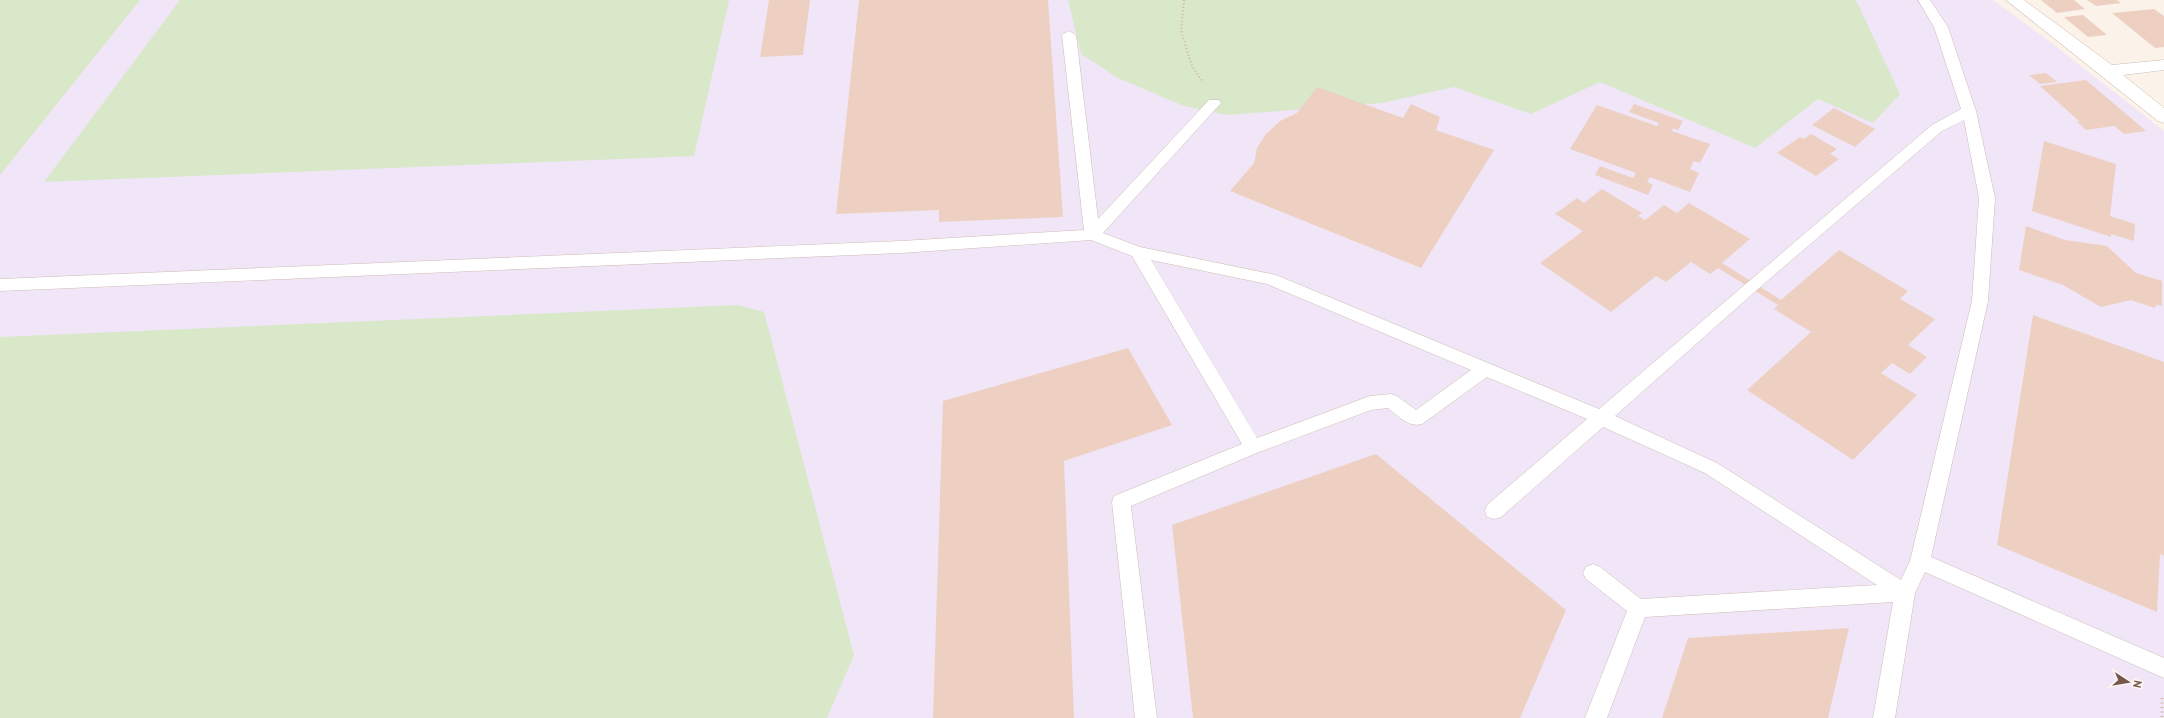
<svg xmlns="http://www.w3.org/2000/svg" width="2164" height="718" viewBox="0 0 2164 718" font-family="'PT Sans',sans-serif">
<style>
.education{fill:#f0e6f8}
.green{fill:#d8e8c9}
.building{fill:#eed0c3}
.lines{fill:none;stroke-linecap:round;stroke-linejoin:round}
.service-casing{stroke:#cfbcb3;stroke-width:1}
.minor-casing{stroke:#cfbcb3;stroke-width:1}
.path-far1{stroke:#d4b3a6;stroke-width:2;stroke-dasharray:1 2.5;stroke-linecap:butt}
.path{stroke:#d4b3a6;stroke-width:3;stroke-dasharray:1 3.5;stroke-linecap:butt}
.service{fill:#fff;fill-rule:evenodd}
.minor{fill:#fff;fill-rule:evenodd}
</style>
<rect width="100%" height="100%" fill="#fbf3ea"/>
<!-- education -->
<path class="education" d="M0,0h1993l60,44 111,87v587h-2164z"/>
<!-- green -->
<g class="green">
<path d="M0,0h140l-140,175z"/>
<path d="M180,0h549l-35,156 -650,26z"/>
<path d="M1068,0h786l3,2 43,92 -27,29 -55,-24 -63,49 -155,-66 -69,32 -77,-27 -72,16 -155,12 -43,-9 -66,-28 -37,-24z"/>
<path d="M738,305l26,7 90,343 -27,63h-827v-381z"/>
</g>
<!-- building -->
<g class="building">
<path d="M769,0h41l-7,55 -43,2z"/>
<path d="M859,0h189l15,217 -124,5v-12l-103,4z"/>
<path d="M2041,0h33l11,9 -28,4z"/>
<path d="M2087,0h30l4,3 -25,3z"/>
<path d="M2154,9l10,7v31l-9,1 -43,-35z"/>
<path d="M2083,15l24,20 -19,2 -24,-20z"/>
<path d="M2046,73l11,9 -17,2 -11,-9z"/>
<path d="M2086,80l60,51 -22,3 -10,-8 -28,4 -9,-8h3l-40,-36z"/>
<path d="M1317,87l86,31 8,-14 29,13 -4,13 58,20 -73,118 -191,-77 24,-28 3,-15 9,-14 14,-13 17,-8z"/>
<path d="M1634,104l49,17 -5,9 -5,-2 -1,3 38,13 -10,19 -6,-2 -4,8 9,4 -9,19 -40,-15 -3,5 6,3 -5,10 -53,-20 5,-9 33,12 3,-5 -66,-24 27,-44 60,21 2,-3 -30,-11z"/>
<path d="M1834,108l41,21 -20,18 -43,-22z"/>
<path d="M1811,134l26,15 -7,5 9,5 -23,17 -39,-23 23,-16 4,2z"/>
<path d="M2044,141l72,23 -6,52 25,8 -1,17 -23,-7v3l-79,-26z"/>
<path d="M1602,189l40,24 -4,3 7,4 19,-15 13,8 12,-10 61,36 -28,24 59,37 58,-50 69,41 -8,8 35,20 -27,26 19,12 -17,17 -18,-11 -11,10 36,22 -64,65 -106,-70 64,-58 -37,-23 4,-4 -60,-37 -8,6 -19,-12 -25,20 -10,-6 -45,36 -71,-49 43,-32 -28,-17 22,-16 7,5z"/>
<path d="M2026,226l39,14 42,6 29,27 26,8v25l-6,-1 -1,3 -24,-8 -30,7 -38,-22 -44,-15z"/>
<path d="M2033,315l131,47v194l-4,-2 -3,58 -160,-67z"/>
<path d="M1128,348l44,77 -108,36 10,257h-141l10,-317z"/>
<path d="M1376,454l190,156 -46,108h-327l-21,-193z"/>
<path d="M1849,628l-21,90h-166l26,-80z"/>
</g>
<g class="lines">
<!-- service casing -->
<g class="service-casing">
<path id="service" d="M1918,0h12l18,27 28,84 19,87 -7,103 -57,256 233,101v20l-239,-106 -10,21 -20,125h-22l20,-116 -248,15 -38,101h-22l42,-107 -41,-32 -3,-6 3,-6 7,-3 7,3 41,32 236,-14 -172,-112 -102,-46 -102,90 -7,2 -7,-2 -2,-6 2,-6 100,-86 -100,-42 -65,47c-13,4 -24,-8 -34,-16l-17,2 -112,42 -128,54 26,212h-22l-23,-216 2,-6 128,-52 -110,-188 -41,-16 -190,13 -901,38v-12l901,-38 183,-11 -22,-195 7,-4 7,4 22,184 111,-119h10l2,3 -118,130 37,14 136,28 323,134 333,-284 29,-16 -27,-82zM1964,120l15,78 -7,103 -62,260 -9,19 -184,-117 -102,-47 143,-127 184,-158zM1151,260l116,24 204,86 -55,40 -19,-14 -6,-2 -21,2 -113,42z"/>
</g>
<!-- minor casing -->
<g class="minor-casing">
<path id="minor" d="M2006,0h18l88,65 52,-5v10l-41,5 41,33v15l-6,-2z"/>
</g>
<!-- path-far1 -->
<path class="path-far1" d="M1184,0l-3,31 11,35 10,15"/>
<!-- path -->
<path class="path" d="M2162,698v20"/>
<!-- service -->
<use href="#service" class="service"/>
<!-- minor -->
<use href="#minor" class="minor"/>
</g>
<!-- north arrow -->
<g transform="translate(2128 682) rotate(102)" stroke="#fef7f0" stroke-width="3" paint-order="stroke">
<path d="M0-3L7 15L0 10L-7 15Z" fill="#74584f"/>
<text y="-6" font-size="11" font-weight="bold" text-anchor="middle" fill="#74584f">N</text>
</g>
</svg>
